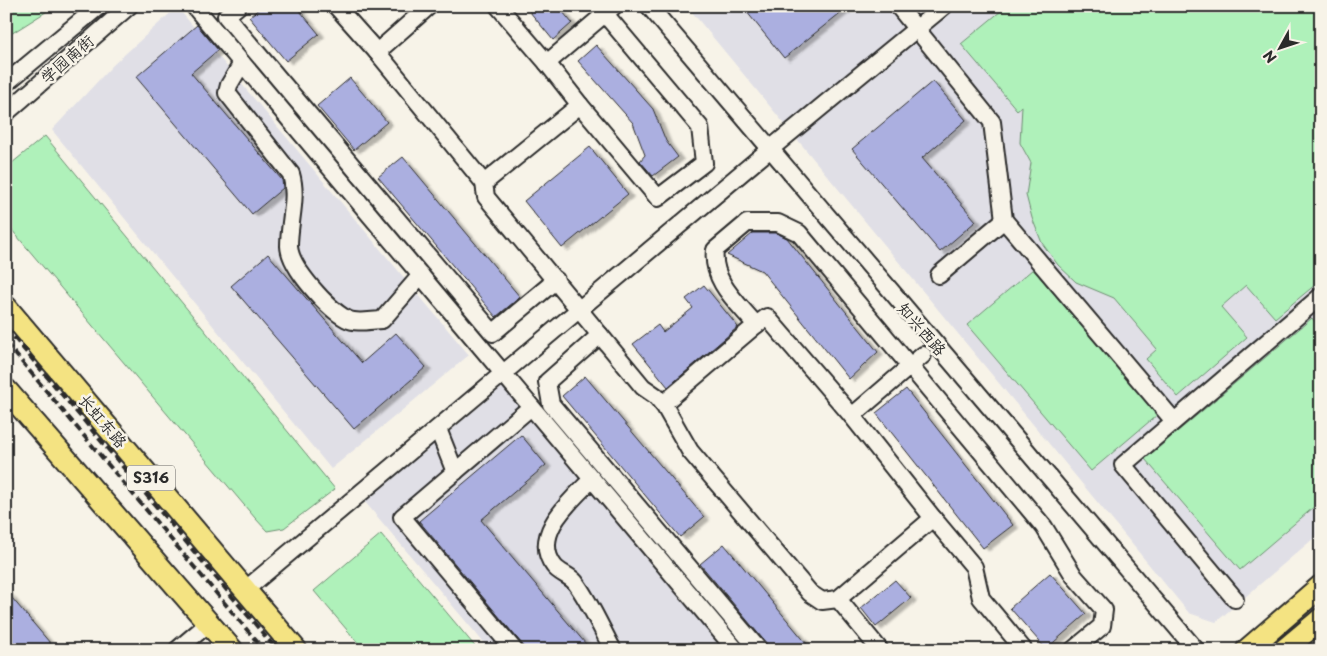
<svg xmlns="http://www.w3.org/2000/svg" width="1327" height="656" viewBox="0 0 1327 656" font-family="'Playpen Sans','LXGW WenKai TC',sans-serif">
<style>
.built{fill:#e0dfe6}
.green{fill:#aff1ba;stroke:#6d8e72}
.building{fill:#abafe0;stroke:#2b2b2b;filter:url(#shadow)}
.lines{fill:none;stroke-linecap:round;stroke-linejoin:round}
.minor-casing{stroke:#2b2b2b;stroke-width:20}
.major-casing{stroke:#2b2b2b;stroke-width:25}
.minor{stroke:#f7f3e8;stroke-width:16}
.major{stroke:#f4e382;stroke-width:21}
.rail{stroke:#2b2b2b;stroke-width:4;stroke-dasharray:8 4;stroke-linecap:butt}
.labels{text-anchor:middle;stroke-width:5;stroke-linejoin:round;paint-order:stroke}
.shield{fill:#f7f3e8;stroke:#686764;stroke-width:1}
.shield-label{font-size:15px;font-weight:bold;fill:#2b2b2b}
.street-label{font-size:16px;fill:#2b2b2b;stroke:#f7f3e8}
</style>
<defs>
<filter id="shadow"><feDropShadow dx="5.5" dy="3" stdDeviation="1" flood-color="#0004"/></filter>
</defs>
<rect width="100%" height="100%" fill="#f7f3e8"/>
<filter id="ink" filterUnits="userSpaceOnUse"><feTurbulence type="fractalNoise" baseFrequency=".02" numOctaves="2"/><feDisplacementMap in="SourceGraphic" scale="10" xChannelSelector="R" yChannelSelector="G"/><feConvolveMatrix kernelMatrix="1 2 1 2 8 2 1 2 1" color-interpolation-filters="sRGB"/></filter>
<g filter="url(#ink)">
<!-- built -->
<g class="built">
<path d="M687,6h634v526l-105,90 -27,-9z"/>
<path d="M177,7l292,348 -138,114 -279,-339 61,-65z"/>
<path d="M513,378l225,272h-248l-125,-148z"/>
</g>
<!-- green -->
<g class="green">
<path d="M6,6h41l2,4 -43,27z"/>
<path d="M1007,6h314v274l-46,38 -29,-33 -25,22 26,30 -69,60 -32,-38 11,-10 -43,-51 -38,-16 -18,-17 -16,-22 -10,-25 -6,-23 5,-32 -11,-20 2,-37 -5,4 -56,-66z"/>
<path d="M45,136l290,353 -51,39 -17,3 -12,-13 -249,-295v-55z"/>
<path d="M1033,269l124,146 -66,56 -124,-146z"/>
<path d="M1312,318l9,11v172l-81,69 -95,-111z"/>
<path d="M381,534l97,116h-114l-50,-59z"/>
</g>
<!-- building -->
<g class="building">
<path d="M262,6h34l23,28 -33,27 -37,-44z"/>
<path d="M525,6h33l14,17 -19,17z"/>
<path d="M742,6h107l-65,52z"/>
<path d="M197,25l21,25 -27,23 91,107 1,8 -31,26 -116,-137z"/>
<path d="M596,45l57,64 13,32 12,16 -25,19 -13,-15 5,-6 -12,-32 -55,-62z"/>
<path d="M350,78l37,44 -33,28 -37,-44z"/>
<path d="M933,81l33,39 -44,38 54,63 -36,31 -88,-103z"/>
<path d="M590,147l38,47 -66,54 -38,-47z"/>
<path d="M403,157l117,140 -24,20 -118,-140z"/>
<path d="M753,233h23l11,5 91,114 -29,27 -87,-108 -35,-16z"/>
<path d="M268,254l94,109 34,-30 30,34 -72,62 -123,-143z"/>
<path d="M704,285l34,42 -70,60 -35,-43 25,-19 5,7 30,-24 -7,-9z"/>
<path d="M585,376l119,141 -24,20 -118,-141z"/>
<path d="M906,389l107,136 -30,23 -107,-135z"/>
<path d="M521,435l25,30 -65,55 110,130h-64l-108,-129z"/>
<path d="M724,544l88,106h-40l-5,-6 -67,-80z"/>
<path d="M1050,573l36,41 -40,35 -36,-41z"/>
<path d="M895,580l16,18 -35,29 -15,-19z"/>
<path d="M6,591l50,59h-50z"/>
</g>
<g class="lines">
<!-- minor casing -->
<g class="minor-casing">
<g id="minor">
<path d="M194,6l542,644"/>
<path d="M238,6l-12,10 267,317 63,-53"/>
<path d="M336,6l41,46"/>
<path d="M429,6l-52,46 107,131 2,14 157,190 13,9 9,11 25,44 120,142 12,8 16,-2 95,-81 -81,-102 71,-61"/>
<path d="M498,6l49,57 67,-57"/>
<path d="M649,6l547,644"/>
<path d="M898,6l94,116 12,98 170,201"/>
<path d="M242,63l-13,22 -2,8 64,81c7,23 -2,48 -2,72 1,22 40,64 58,73 9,5 25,1 35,1l39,-45"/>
<path d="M547,63l33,42"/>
<path d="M6,83l93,-77"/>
<path d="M6,113l123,-107"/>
<path d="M484,183l96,-78 78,93 46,-35 -4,-36 -95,-113"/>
<path d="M939,275l65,-55"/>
<path d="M756,325l11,-8 85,99"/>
<path d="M600,335l-53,47 4,22 208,246"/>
<path d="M663,404l93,-79c-18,-22 -45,-44 -41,-75l32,-27h31l21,10 245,294 30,49 30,34 -2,16 -29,24"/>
<path d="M438,429l17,43"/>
<path d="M592,479c-20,21 -62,55 -38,87 5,7 15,9 21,16 15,20 26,46 38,68"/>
<path d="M933,518l41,49 7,31 43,52"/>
<path d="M245,590l524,-440 175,-144"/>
<path d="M838,599l42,51"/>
<path d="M1235,599l-112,-134 198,-169"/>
<path d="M177,650l32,-27"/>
<path d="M514,650l-112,-133 129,-110"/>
</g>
</g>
<!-- major casing -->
<g class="major-casing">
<g id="major">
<path d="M6,307l290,343"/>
<path d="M6,390l226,260"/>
<path d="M1247,650l74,-64"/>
<path d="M1284,650l37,-31"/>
</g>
</g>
<!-- minor -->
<use href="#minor" class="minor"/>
<!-- major -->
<use href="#major" class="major"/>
<!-- rail -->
<g class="rail">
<path d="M6,328l271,322"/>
<path d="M6,343l258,307"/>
</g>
</g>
</g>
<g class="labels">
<!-- shield labels -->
<rect class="shield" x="127" y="465.5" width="48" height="25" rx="4"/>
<g class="shield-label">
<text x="151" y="483">S316</text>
</g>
<!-- street labels -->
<g class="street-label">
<text transform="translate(67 59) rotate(-41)" y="6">学园南街</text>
<text transform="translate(922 329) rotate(49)" y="6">知兴西路</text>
<text transform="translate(103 421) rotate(50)" y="6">长虹东路</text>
</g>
</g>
<!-- margin -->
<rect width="1327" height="656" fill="none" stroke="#f7f3e8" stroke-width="25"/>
<rect x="12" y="12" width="1302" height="631" fill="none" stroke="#2b2b2b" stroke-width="2" filter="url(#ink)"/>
<!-- north arrow -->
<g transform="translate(1280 48) rotate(230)" stroke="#f7f3e8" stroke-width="4" paint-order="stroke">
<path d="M0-4L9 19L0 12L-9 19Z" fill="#2b2b2b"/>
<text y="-8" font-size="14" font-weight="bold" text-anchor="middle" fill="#2b2b2b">N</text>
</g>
</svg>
